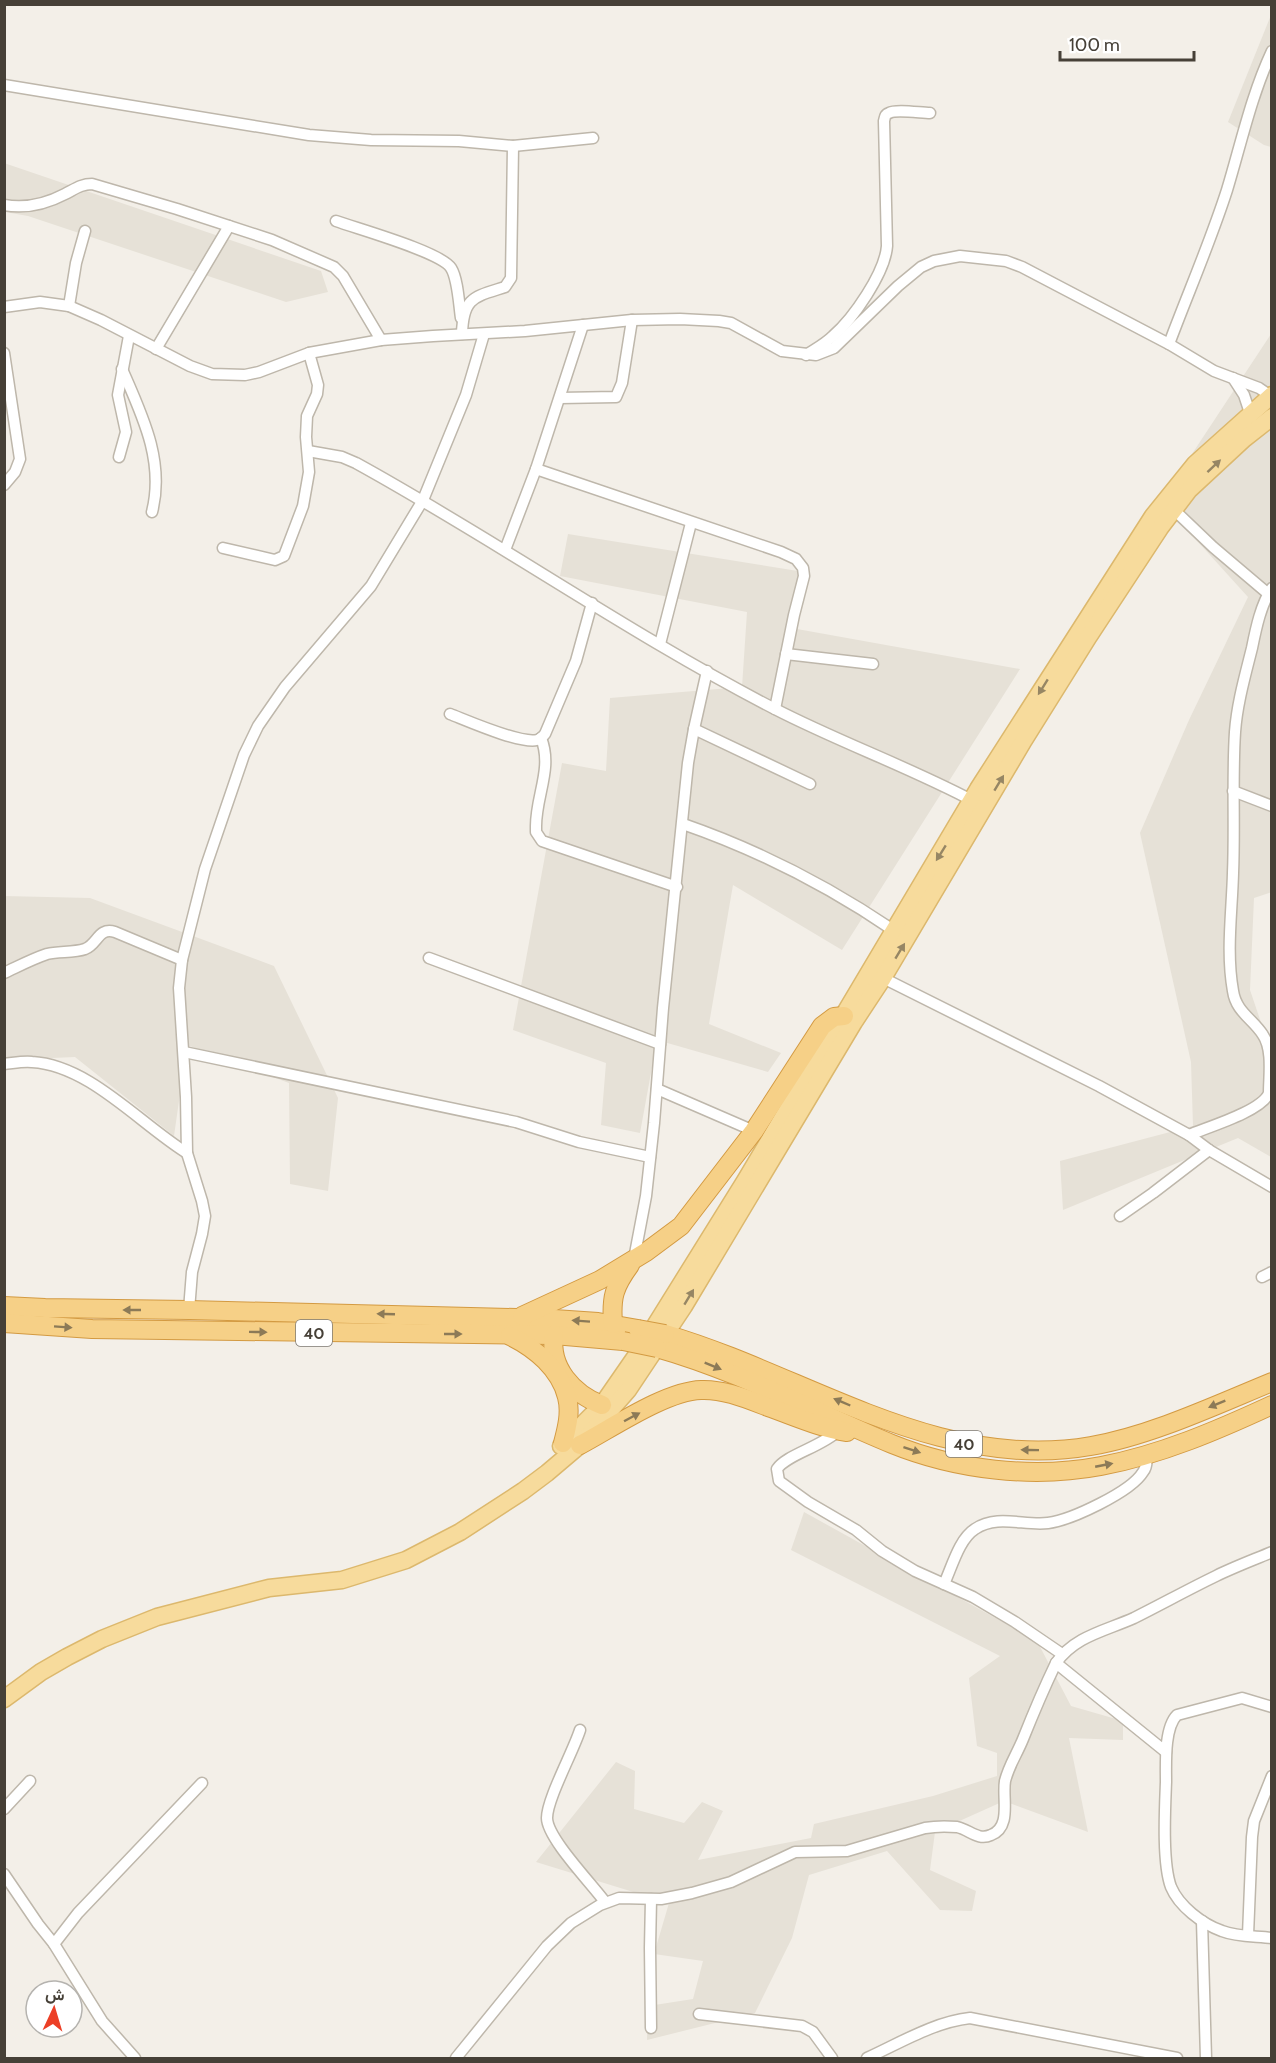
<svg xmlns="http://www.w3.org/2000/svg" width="1276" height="2063" viewBox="0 0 1276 2063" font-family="Cabin,Vazirmatn,sans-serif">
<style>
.residential{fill:#e6e1d7}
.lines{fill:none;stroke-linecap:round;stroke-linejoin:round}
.minor-casing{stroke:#beb7ab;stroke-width:13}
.primary-casing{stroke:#dcb86d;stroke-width:19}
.trunk-casing{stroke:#d39a42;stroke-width:20}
.minor{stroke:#fff;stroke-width:10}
.primary{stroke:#f7db9c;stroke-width:16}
.trunk{stroke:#f6d087;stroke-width:18}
.trunk-bridge-casing{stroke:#d39a42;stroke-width:20;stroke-linecap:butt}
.trunk-bridge{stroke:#f6d087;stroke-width:18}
.oneway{fill:#968664}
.oneway2{fill:#8c7a57}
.labels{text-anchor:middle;stroke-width:4.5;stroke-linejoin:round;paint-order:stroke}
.shield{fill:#fff;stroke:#7e7973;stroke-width:1.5}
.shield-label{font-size:16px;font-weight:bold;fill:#464037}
</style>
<rect width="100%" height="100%" fill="#f3efe8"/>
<!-- residential -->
<g class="residential">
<path d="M1271,15v132l-7,-2 -36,-23z"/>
<path d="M4,163l317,108 7,21 -42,10 -258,-86 -23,-4z"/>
<path d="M1271,334l1,558 -18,6 -4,92 21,62v105l-33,-19 -175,72 -3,-49 133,-35 -2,-64 -51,-229 49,-113 59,-123 -87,-96z"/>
<path d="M568,534l236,38 -7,57 223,40 -178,281 -109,-65 -24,139 72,29 -13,19 -111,-32 -17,93 -39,-8 5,-62 -93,-33 49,-267 44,8 4,-73 132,-11 5,-75 -187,-36z"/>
<path d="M4,896l86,2 184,68 64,132 -10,93 -38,-7 -1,-101 -102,-38 -13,91 -99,-79 -70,3z"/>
<path d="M804,1512l233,129 34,65 52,15v19l-54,-2 19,94 -84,-31 -69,31 -5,38 46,21 -4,20 -32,-1 -53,-59 -78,24 -17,63 -37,75 -108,27 1,-34 45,-7 10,-38 -49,-7 15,-51 -133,-41 80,-100 19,9 -1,38 50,14 18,-21 21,9 -25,49 113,-22 3,-14 119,-28 64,-20v-23l-20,-7 -8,-68 31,-22 -209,-106z"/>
</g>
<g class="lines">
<!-- minor casing -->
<g class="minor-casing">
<g id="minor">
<path d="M4,85l305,50 62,5 88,1 54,5 80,-8"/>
<path d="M4,205c22,4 42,-1 61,-11 10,-5 16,-10 27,-10l85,25 95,31 62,27 9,9 38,64"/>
<path d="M336,221c22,8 105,31 115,47 7,11 8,37 10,50"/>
<path d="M69,306l7,-43 9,-32"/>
<path d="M4,307l36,-5 29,4 32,14 89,46 22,8 33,1 14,-3 50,-19 72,-13 52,-4 92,-5 107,-11 48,-1 39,2 12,2 51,28 34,4 18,-7 64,-62 23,-19 13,-6 26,-5 46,5 16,6 147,77 45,27 45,17 13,9"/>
<path d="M462,334c1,-37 12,-37 43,-47l6,-9 2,-132"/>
<path d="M1169,344c19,-51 41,-101 58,-154 14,-46 24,-94 45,-139"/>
<path d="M156,349l73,-123"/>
<path d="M4,353l16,106 -5,13 -11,13"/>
<path d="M806,355c9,-6 19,-11 27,-19 20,-17 52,-63 54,-90l-3,-125c1,-4 1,-7 5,-8 7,-4 32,0 41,0"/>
<path d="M122,369c20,46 43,92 30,143"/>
<path d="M1233,378l11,17 6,18"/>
<path d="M560,398l56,-1 6,-14 10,-63"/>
<path d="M308,451l34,6 14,6c142,78 275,172 419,246 66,34 137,59 202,94"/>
<path d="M119,457l7,-25 -8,-37 11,-59"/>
<path d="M536,469l245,83 15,7 7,9 1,8 -10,39 -19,94"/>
<path d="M1170,506l43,41 59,50"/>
<path d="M223,548l52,12 9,-4 19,-50 6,-34 -3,-35 1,-21 10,-22 1,-9 -9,-32"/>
<path d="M505,550l31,-81 47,-144"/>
<path d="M660,644l31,-121"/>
<path d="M786,654l87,10"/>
<path d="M450,714c18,7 70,30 87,26 4,-1 5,-3 8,-6l31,-73 16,-58"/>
<path d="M694,729l116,55"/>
<path d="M541,738c12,30 -5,57 -5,88v6l6,9 135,46"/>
<path d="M1233,791l39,15"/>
<path d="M683,824c75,26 145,62 210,106"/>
<path d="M429,958l231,86"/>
<path d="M4,973c15,-7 28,-14 43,-19 12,-3 26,-1 38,-5 13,-5 13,-22 30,-17l67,28"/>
<path d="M883,978l216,108 90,49 20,15 63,37"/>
<path d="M184,1052l332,70 63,20 71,15"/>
<path d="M4,1064c10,-1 19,-3 28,-2 57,3 108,62 155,91"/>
<path d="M657,1089l97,42"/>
<path d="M1189,1135c19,-8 73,-24 80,-42 0,-17 4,-43 -6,-58 -10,-16 -27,-23 -30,-44 -7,-39 -1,-79 0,-118 2,-47 -1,-94 2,-141 2,-28 10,-56 17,-84 4,-20 9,-44 20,-60"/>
<path d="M1120,1216l33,-23 56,-43"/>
<path d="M634,1259l12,-63 8,-73 9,-115 25,-245 6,-34 13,-58"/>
<path d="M1262,1277l10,-5"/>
<path d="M189,1310l3,-38 10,-38 3,-18 -3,-15 -15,-48 -1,-56 -7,-109 3,-28 23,-91 39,-114 14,-29 27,-39 86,-101 52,-86 43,-105 18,-61"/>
<path d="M838,1431c-17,16 -52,24 -61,38l2,12 29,21 48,28 26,21 33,20 58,26 42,25 47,32"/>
<path d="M944,1584c8,-17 15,-45 31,-55 22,-15 49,-3 73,-6 23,-3 83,-31 95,-51 4,-5 4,-11 3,-17"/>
<path d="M1056,1663l110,89"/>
<path d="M1272,1707l-30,-9 -65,17c-13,13 -11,49 -11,67 -1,26 -4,81 5,105 8,19 31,37 51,44 15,6 33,5 50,7"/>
<path d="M580,1730c-7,22 -33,69 -33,88 0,20 45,66 58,84"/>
<path d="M4,1809l26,-28"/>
<path d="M4,1874l34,50 16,20 24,-31 124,-130"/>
<path d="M651,1899l-1,49 1,80"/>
<path d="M1202,1921l4,137"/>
<path d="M1248,1935l4,-98 2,-16 18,-45"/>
<path d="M54,1944l48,77 33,37"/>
<path d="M699,2014l103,12 11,6 19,26"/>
<path d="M456,2058l91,-112 24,-23 29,-18 19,-7 42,1 31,-6 39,-11 64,-30 52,-1 78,-23c11,-2 21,-2 32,-1 13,3 21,14 34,8 21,-8 11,-37 14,-54 4,-16 12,-27 18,-42 10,-25 21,-51 33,-76 19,-27 49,-32 78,-45 28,-14 55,-29 82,-42 18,-9 37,-16 56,-24"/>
<path d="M867,2058c33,-15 67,-36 103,-40l207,40"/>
</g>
</g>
<!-- primary casing -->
<g class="primary-casing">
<g id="primary">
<path d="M561,1446l41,-41 36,-52 107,-172 233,-392 175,-273 42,-52 77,-69"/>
<path d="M4,1699l37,-27 26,-15 35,-18 55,-22 112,-29 73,-8 64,-20 54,-28 63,-41 24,-18 33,-28 48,-55 56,-84 170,-284 29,-44 141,-238 65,-104 71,-108 29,-38 55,-51 28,-22"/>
</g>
</g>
<!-- trunk casing -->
<g class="trunk-casing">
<g id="trunk">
<path d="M4,1306l41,2 144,2 365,9 44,3 40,7"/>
<path d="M522,1316l78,-36 46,-28 35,-26 73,-95 68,-105 12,-9 10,-1"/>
<path d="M4,1323l88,6 462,6 69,6"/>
<path d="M613,1324c-2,-27 1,-37 17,-59"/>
<path d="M665,1334c141,41 273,139 426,112 59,-10 125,-41 181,-64"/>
<path d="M554,1335c-5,32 19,59 48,70"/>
<path d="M510,1336c25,12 50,33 57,61 4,15 0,31 -4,46"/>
<path d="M657,1348c82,23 157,64 235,96 64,26 141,35 209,22 59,-11 117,-36 171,-61"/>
<path d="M580,1445c32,-17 86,-54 121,-55 23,-1 46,9 67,17 26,9 52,21 79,25"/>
</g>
</g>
<!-- minor -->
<use href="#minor" class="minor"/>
<!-- primary -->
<use href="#primary" class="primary"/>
<!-- trunk -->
<use href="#trunk" class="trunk"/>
<!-- trunk-bridge casing -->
<g class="trunk-bridge-casing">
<g id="trunk-bridge">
<path d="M638,1329l27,5"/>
<path d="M623,1341l34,7"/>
</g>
</g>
<!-- trunk-bridge -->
<use href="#trunk-bridge" class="trunk-bridge"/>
</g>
<!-- one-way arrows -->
<defs><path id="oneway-solid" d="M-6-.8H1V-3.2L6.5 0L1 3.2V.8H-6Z" transform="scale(1.5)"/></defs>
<g class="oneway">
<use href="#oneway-solid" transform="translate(1214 466) rotate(-43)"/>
<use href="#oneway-solid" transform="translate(1043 687) rotate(122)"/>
<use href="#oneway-solid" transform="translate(999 783) rotate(-59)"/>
<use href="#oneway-solid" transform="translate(941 853) rotate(122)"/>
<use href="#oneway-solid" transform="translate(900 951) rotate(-59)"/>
<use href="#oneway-solid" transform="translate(689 1297) rotate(-59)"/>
</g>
<g class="oneway2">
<use href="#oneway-solid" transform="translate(132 1310) rotate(-180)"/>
<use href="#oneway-solid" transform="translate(386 1314) rotate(-178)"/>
<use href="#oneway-solid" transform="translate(581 1321) rotate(-176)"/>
<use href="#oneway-solid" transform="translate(63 1327) rotate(4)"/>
<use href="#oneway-solid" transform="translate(258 1332) rotate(1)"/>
<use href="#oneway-solid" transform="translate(453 1334)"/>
<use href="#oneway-solid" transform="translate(713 1366) rotate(22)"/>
<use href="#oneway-solid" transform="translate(842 1402) rotate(-157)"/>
<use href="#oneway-solid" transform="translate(1217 1404) rotate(158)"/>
<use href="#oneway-solid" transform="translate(632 1417) rotate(-28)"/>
<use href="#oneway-solid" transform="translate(912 1450) rotate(18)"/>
<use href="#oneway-solid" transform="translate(1030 1450) rotate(-179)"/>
<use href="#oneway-solid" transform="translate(1104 1465) rotate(-11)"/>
</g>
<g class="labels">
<!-- shield labels -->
<g class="shield">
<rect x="296" y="1320" width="36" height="26" rx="4.5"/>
<rect x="946" y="1431" width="36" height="26" rx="4.5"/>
</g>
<g class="shield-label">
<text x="314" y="1339">40</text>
<text x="964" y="1450">40</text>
</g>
</g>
<!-- border -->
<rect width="1276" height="2063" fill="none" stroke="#464037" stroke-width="12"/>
<!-- north arrow -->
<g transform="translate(54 2009) rotate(4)"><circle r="28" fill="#ffffff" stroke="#b5b3af" stroke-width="1.5"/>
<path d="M0-4.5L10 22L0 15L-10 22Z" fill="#ec3f26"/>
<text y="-9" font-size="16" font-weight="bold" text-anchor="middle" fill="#464037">ش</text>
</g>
<!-- scale -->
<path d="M1060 51v9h134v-9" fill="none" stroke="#464037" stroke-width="3"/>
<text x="1069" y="51" font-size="18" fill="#464037" stroke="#ffffff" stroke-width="4.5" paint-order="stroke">100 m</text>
</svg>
